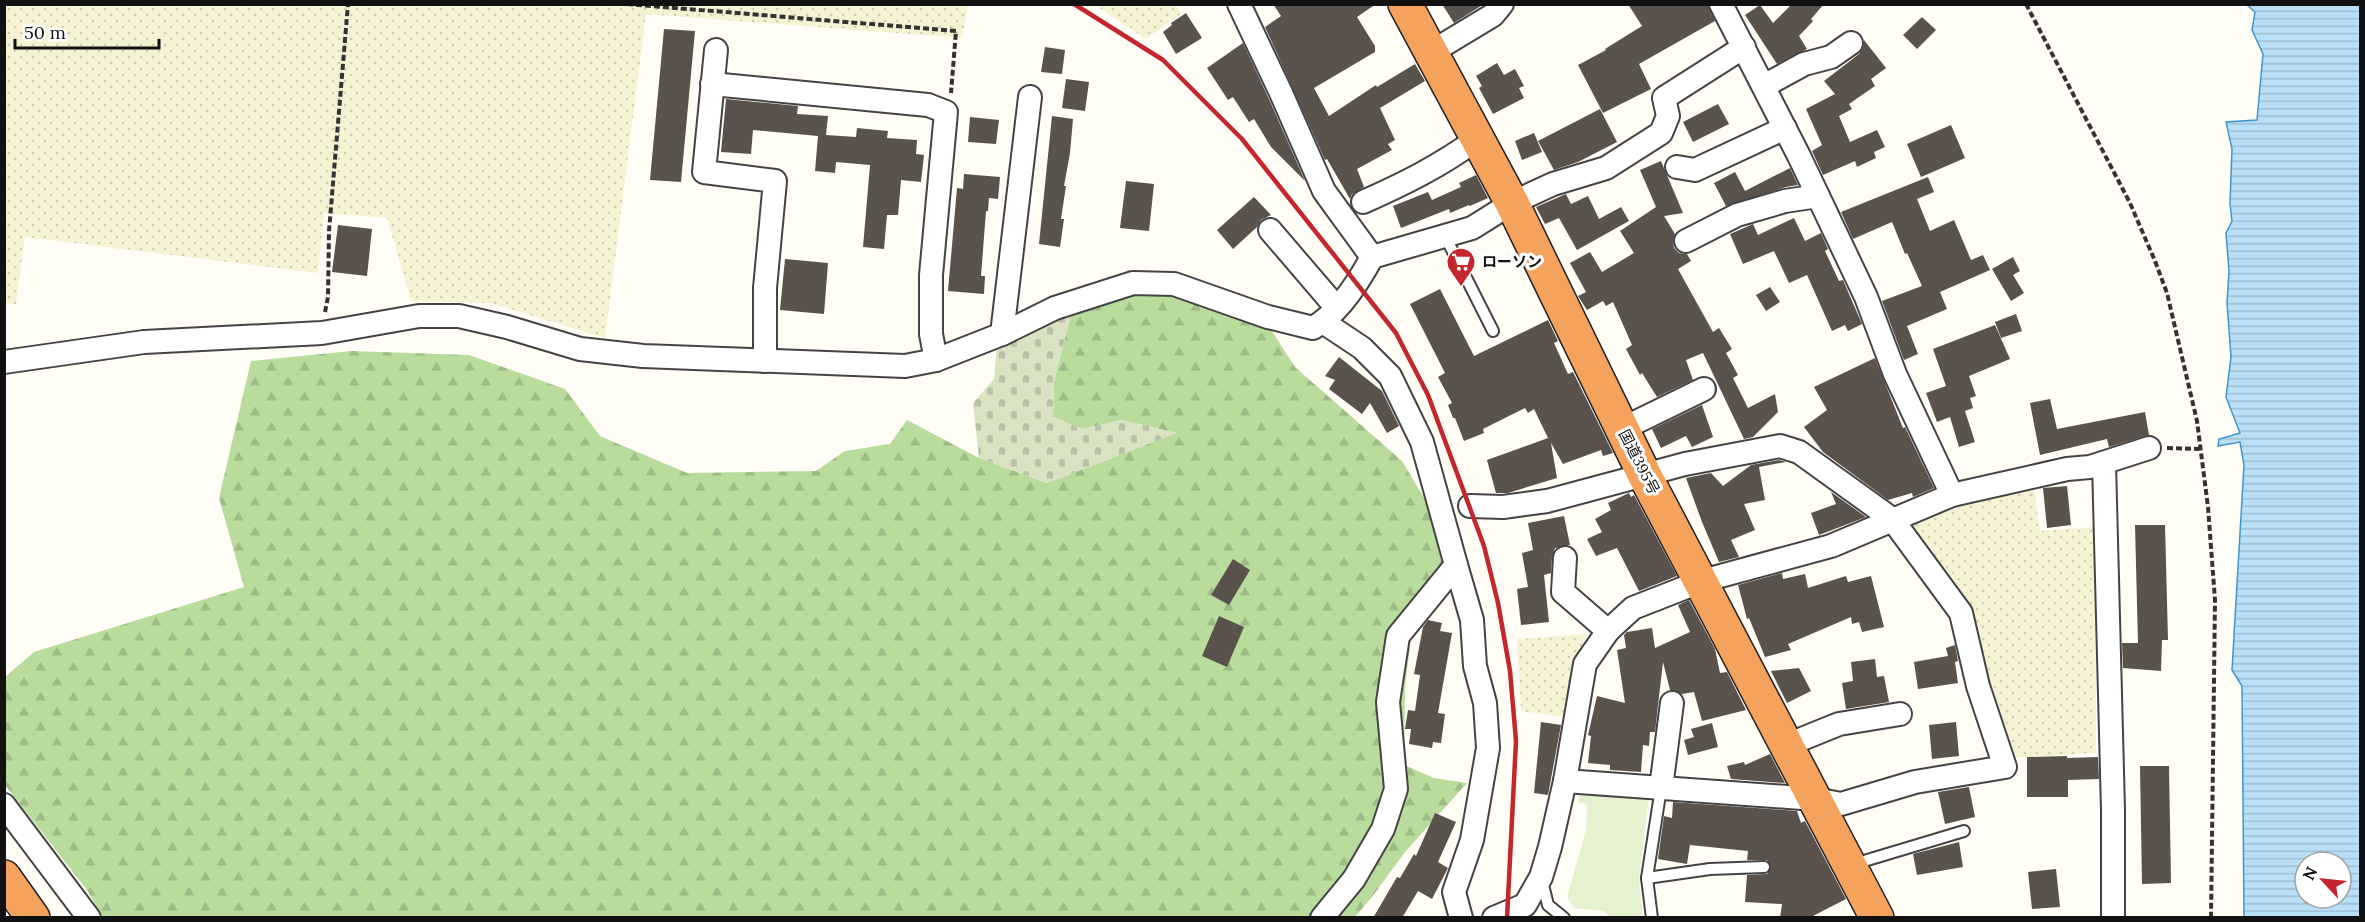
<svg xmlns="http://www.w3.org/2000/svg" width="2365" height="922" viewBox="0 0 2365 922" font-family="Lora,'Noto Sans JP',serif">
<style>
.farmland{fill:url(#farmland-dots)}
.forest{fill:url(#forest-firs)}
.cemetery{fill:url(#cemetery-stones)}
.pitch{fill:#e6f2cf}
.water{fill:url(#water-rules);stroke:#3f96cf;stroke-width:1.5;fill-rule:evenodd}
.building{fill:#5a524d}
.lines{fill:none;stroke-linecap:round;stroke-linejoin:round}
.lane-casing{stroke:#444;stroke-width:14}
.street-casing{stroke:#444;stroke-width:26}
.highway-casing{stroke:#222;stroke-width:36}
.path{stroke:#333;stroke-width:4;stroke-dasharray:6 3;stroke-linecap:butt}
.lane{stroke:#fff;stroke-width:10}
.street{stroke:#fff;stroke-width:22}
.highway{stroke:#f5a25d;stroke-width:33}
.rail{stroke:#c4262e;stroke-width:4.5}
.labels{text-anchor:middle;stroke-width:6;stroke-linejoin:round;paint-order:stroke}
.poi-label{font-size:15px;font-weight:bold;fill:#111;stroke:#fff;text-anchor:start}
.street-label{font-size:15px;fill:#111;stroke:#fff}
</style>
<defs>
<pattern id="farmland-dots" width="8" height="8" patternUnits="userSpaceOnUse" patternTransform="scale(1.5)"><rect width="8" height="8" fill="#f6f3d4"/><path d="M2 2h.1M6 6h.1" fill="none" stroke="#d2cfb5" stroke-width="1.8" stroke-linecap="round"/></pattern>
<pattern id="forest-firs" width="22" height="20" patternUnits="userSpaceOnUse" patternTransform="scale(1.5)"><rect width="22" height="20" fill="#b9dc9c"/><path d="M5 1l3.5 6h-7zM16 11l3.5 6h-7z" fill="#9ebc85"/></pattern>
<pattern id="cemetery-stones" width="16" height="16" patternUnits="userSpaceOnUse" patternTransform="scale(1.5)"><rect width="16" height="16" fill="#d9e3c4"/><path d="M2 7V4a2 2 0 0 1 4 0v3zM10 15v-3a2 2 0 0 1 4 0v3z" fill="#b9c2a7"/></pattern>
<pattern id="water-rules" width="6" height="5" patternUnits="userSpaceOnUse" patternTransform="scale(1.5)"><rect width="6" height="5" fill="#b9e0f7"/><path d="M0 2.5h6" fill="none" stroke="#9ebfd3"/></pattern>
</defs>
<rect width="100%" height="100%" fill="#fffdf5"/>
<!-- farmland -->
<g class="farmland">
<path d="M5,4h963v1l-6,33 -316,-24 -41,324 -114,-35 -80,-2 -24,-83 -63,-5 -6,60 -293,-36 -9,67 -11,-1z"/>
<path d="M1095,5h81l5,9 -35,25z"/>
<path d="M2034,489l6,42 55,-4 1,226 -86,5 -27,-80 -79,-157z"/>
<path d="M1587,634l-9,21 -10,62 -47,-6 -4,-72z"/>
</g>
<!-- forest -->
<path class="forest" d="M1162,271l108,57 25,39 107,94 31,52 9,49 -31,75 -6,51 -1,77 30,13 33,5 -62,69 -33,45 -18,21 -1251,-1 -16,-27 -82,-105v-108l29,-25 210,-65 -25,-89 32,-137 100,-10 118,4 96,34 35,47 87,37 129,-2 29,-20 45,-7 17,-24 72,38 68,25 129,-50 -54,-13 -40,9 -29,-12 1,-36 18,-71 58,-20z"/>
<!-- cemetery -->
<path class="cemetery" d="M1072,310l-18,71 -1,36 29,12 40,-9 55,13 -130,50 -68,-25 -6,-55 21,-24 3,-35z"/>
<!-- pitch -->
<path class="pitch" d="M1582,789l67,8 -10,82 4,38h-34l-5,-6 -30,-3 -7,-11 19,-67 1,-26 -9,-2z"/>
<!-- water -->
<path class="water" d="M2247,5h113v912h-116l-2,-231 -10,-16 12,-205 -4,-23 -22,4 1,-7 21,-6 -14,-36 5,-40 -4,-54 2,-32 -3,-38 6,-12 -2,-17 2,-55 -6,-27 31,-2 6,-66 -11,-24 3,-18zM2305,862h36v36h-36z"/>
<!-- building -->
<g class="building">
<path d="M1273,4h103l-19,13 18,29v6l-61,36 15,28 47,-31 1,2 38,-23 10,17 -45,27 15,32 -7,4 4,6 -35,19 7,18 -12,7 -2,5 -23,-40 -2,1 -60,-133 16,-11z"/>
<path d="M1442,4h42l-30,19z"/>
<path d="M1628,4h80l7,17 -76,43 12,25 -48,24 -25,-48 28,-15 -1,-1 37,-23z"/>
<path d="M1792,4h32l-13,15 2,2 -14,15 8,13 -30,15 -32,-49 15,-10 13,18z"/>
<path d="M1186,13l16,25 -26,16 -13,-22 9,-7 -1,-2z"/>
<path d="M1922,17l14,13 -19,19 -14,-14z"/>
<path d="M664,29l31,2 -14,151 -31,-2z"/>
<path d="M1864,40l22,28 -15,11 4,7 -26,18 3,5 -13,7 11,26 27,-12 8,17 -11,5 2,6 -19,9 -2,-6 -32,14 -11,-24 10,-6 -16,-36 29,-15 -11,-13 35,-27 4,-6z"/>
<path d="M1243,43l26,56 36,82 -34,-34 -17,-28 -5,3 -16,-25 -5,3 -21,-32z"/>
<path d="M1045,47l20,3 -3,24 -21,-2z"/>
<path d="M1497,63l7,12 11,-6 9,17 -5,2 5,10 -31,16 -14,-26 3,-2 -6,-10z"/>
<path d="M1066,79l23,3 -4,29 -23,-3z"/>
<path d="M726,99l72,7 -1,8 31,2 -2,19 30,2 1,-9 31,3 -1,7 30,2 -1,14 8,1 -3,27 -20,-2 -3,35h-11l-3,34 -21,-2 7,-82 -34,-3 -1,11 -20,-2 3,-35 -65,-6 -2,24 -30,-2z"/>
<path d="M1718,104l11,20 -36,18 -10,-20z"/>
<path d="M1600,109l17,33 -39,20 -24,8 -16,-29z"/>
<path d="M1052,116l21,3 -3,34 -6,33h2l-5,33h3l-4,28 -21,-3z"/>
<path d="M970,117l29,3 -3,24 -28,-2z"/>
<path d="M1951,125l14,33 -44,19 -14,-33z"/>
<path d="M1534,133l8,19 -20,8 -7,-19z"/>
<path d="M1661,161l22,52 -19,3 11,18 -2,7 1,7 5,5 8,1 4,7 -13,8 35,63 6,-4 13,21 -6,4 12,22 -5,3 15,30 27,-14 3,18 -25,25 -9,2 -41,-86 -17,7 7,20 -36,17 -15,-24 -2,2 -14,-26 6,-4 -19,-43 -7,4 -3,-5 -16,9 -9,-14 8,-4 -16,-29 20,-11 12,20 32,-19 -14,-22 36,-24 -16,-37z"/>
<path d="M1790,168l8,17 -12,2 -60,19 -12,-23 21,-11 10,19z"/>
<path d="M964,174l36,3 -2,22 -9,-1 -1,13h-2l-5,65h4l-1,18 -36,-3 9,-103 6,1z"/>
<path d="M1476,175l12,23 -18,8 -1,-1 -19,8 -1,-4 -48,19 -8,-22 35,-14 4,8 29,-13 -2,-4z"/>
<path d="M1928,177l6,15 -17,7 13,32 24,-11 17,40 12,-5 7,15 -50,22 7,17 -40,17 11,28 -14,6 -22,-59 40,-15 -15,-33 -2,1 -13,-32 -39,17 -12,-27z"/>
<path d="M1126,181l28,3 -5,47 -29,-3z"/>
<path d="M1566,194l5,10 17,-8 11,23 22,-12 8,14 -52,29 -18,-32 -14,6 -9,-17z"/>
<path d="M1254,197l17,18 -10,5 -4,7 -24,22 -16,-19z"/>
<path d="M1794,218l11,23 16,-8 7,16 -3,2 14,30 4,-1 19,44 -14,7 -3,-6 -13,6 -25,-56 -18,8 -15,-32 -31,13 -13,-30 23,-10 5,11z"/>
<path d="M338,225l34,4 -5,47 -35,-4z"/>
<path d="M2013,257l7,14 -7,4 11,18 -13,8 -19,-32z"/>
<path d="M785,259l43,4 -4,51 -44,-4z"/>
<path d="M1770,287l10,15 -14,9 -10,-16z"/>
<path d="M1440,289l34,67 74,-36 10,21 -4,2 14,31 5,-2 40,81 -10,3 -2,-6 -38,14 -12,-21 6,35 -49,15h-12l-9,-33 61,-22 -14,-29 -6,4 -3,-5 -42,21 1,4 -20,8 -9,-23h-2l-5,-13 4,-2 -14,-26 7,-4 -35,-69z"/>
<path d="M2016,314l6,17 -21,7 -6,-16z"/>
<path d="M1995,325l15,34 -41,17 7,20 -6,2 3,10 -8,3 10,31 -16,5 -9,-30 -13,5 -11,-29 20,-7 -13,-37z"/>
<path d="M1339,357l43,34 17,35 -12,7 -17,-30 -8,11 -33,-25 6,-9 -10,-4z"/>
<path d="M1875,358l28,70 2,-1 29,61 -21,9 -1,-4 -24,7 -65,-48 -19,-25 23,-17 -13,-23z"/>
<path d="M2050,399l7,30 88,-17 4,23 -40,12 -2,-8 -67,16 -10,-52z"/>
<path d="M1702,405l11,32 -21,10 -6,-11 -25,12 -9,-19z"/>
<path d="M1779,460l7,2 -27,5 6,33 -21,4 11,26 -24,10 8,17 -20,5 -17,-40 -16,-44 25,-5 12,13 28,-21z"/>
<path d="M2067,486l4,39 -24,3 -4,-40z"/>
<path d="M1831,492l35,25 -47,18 -8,-22 25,-9z"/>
<path d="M1629,493l2,4 3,-2 43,81 -38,15 -22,-43 -21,8 -9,-17 15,-7 -7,-13 16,-9 -3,-7z"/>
<path d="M1564,516l6,29 -15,3 -3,9 -1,16 -7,2 5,47 -28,3 -4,-36 11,-2 -6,-34 11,-3 -5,-27z"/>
<path d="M2135,525h30l3,115h-6l-1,31 -38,-3 -1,-25h16z"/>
<path d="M1233,559l17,11 -21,35 -18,-10z"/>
<path d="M1782,573l1,6 22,-5 3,14 38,-12 2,6 23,-6 13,51 -22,5 -3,-10 -7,2 -1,-7 -63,27 3,6 -26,7 -16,-39 -2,1 -9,-34z"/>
<path d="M1689,600l26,49 5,24 7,-1 19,38 -44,11 -8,-29 -12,2 -12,-4 -7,-28 -8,70h-5l-1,14 -6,-1 -2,27 -31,-2v-5l-22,-2 3,-27 -3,-1 9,-39 28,7 -8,-53 9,-2 -2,-13 3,-3 25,-4 3,20 35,-16 -12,-27z"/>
<path d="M1219,616l25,11 -17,40 -25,-11z"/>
<path d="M1428,620l14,3 -2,8 12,2 -14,80 7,1 -4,29 -8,-1 -1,6 -23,-4 2,-15h-6l3,-19 7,1 5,-36 -6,-1 9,-47z"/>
<path d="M1955,645l3,16 -3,1 3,21 -40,6 -4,-27 34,-6 -2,-8z"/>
<path d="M1875,659l2,18 7,-1 5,26 -43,7 -4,-26 11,-2 -2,-19z"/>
<path d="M1799,668l12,23 -24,12 -16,-32z"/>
<path d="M1541,722l20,3 -13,70 -14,-2z"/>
<path d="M1956,722l3,34 -27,3 -3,-34z"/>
<path d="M1712,723l6,24 -30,8 -4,-15 10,-3 -3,-8z"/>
<path d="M1770,754l15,29 -54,-4 -4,-13 17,-4 1,3z"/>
<path d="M2067,756v2l31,-1 1,22 -31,1v17h-41v-40z"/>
<path d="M2140,766h29l2,117 -29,1z"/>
<path d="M1969,787l6,30 -30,7 -7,-32z"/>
<path d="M1673,802l124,9 4,12 4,-2 41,78 -37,19h-29l2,-14 -37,-2 2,-27 20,-1 4,-7 -4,-7h-20l1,-9 -58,-6 -3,19 -29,-5 6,-43 8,2z"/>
<path d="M1435,813l21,9 -18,40 10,6 -16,31 -14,-8 -16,27h-29l24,-41 3,1 14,-24 2,2z"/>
<path d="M1959,842l4,25 -46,8 -4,-21z"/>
<path d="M2056,869l4,38 -28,2 -4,-37z"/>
</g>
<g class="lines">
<!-- lane casing -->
<g class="lane-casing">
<g id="lane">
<path d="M1445,236l48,95"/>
<path d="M1854,864l110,-33"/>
<path d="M1647,878l63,-9 54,-2"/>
<path d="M1542,881l6,24 16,13"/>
<path d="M1652,918l-5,-40 14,-90"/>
</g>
</g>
<!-- street casing -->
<g class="street-casing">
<g id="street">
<path d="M1239,4l42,89 43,98 48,66"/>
<path d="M1721,4l78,152 67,141 29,77 57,121"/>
<path d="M716,50l-12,122 71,9 -10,107v73"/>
<path d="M1430,53l63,-38 9,-11"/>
<path d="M712,84l216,21 18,7 -15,163v59l5,26"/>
<path d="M1764,86l40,-22 27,-7 20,-14"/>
<path d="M1677,167l18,3 90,-42"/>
<path d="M1363,202c41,-18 77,-36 114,-63"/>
<path d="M1270,230l66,77"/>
<path d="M1686,241l51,-26 48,-14 33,-5"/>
<path d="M1002,334l28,-237"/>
<path d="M4,362l140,-20 178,-9 97,-17h40l48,11 73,22 63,7 262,10 31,-6 66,-26 53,-26 78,-25 41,1 94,33 45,11c26,-15 45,-45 59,-71l100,-29 40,-25 41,-19 53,-16 55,-35 7,-17 -4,-18 80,-51"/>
<path d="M1622,429l82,-40"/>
<path d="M2104,463l9,347v108"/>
<path d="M1470,506l33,1 44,-6 138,-37 95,-18 19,6 93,67 69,94 17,73 27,81 -90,15 -74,22 -26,-5 -250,-18"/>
<path d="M1565,558l-2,34 45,39"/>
<path d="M1456,565l16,55 3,46 10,37 3,45 -16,92 -18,52 7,26"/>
<path d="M1787,745l52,-21 61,-10"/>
<path d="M1661,788l11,-85"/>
<path d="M4,805l85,113"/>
<path d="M1322,918l32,-39 29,-50 13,-40 -8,-87 10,-66 58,-71 -34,-123 -32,-66 -28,-28 -39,-26"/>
<path d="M1494,918l31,-13 16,-28 9,-30 15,-66 20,-117 23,-33 25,-23 69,-27 129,-35 121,-51 115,-26 23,-2 59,-19"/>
</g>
</g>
<!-- highway casing -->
<g class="highway-casing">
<g id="highway">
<path d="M1405,4l107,199 132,271 233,444"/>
<path d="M4,877l29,41"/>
</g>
</g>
<!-- path -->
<g class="path">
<path d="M627,4l329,27 -5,62"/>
<path d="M2026,4l104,199 25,58 12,32 30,128 11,86 7,93 -4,318"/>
<path d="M325,312l3,-15 1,-66 19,-227"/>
<path d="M2167,448l32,1"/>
</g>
<!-- lane -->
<use href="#lane" class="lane"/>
<!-- street -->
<use href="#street" class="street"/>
<!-- highway -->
<use href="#highway" class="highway"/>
<!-- rail -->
<path class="rail" d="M1074,4l89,56 79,79 154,194 32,62 56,151 14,57 12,68 6,70 -9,177"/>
</g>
<!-- icons -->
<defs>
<g id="supermarket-pin" transform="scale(1.5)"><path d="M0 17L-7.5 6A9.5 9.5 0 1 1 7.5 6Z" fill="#c4262e" stroke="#fff"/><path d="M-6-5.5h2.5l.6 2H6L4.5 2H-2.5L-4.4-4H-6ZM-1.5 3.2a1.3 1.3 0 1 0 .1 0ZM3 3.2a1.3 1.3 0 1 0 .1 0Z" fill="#fff"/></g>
</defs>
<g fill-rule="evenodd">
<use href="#supermarket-pin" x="1461" y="262"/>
</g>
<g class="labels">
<!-- poi labels -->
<g class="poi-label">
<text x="1482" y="267">ローソン</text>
</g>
<!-- street labels -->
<g class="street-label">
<text transform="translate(1639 462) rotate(63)" y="5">国道395号</text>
</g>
</g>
<!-- border -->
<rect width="2365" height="922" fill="none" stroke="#111111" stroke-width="12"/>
<!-- north arrow -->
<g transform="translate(2323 880) rotate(297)"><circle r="28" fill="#ffffff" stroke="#a0a0a0" stroke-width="1.5"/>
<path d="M0-4.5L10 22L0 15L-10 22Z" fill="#c4262e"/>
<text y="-9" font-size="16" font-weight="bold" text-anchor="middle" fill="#111111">N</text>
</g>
<!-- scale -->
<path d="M15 39v9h144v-9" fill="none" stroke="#111111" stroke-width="3"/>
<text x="24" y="39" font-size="18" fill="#111111" stroke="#ffffff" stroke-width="4.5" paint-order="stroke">50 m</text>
</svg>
